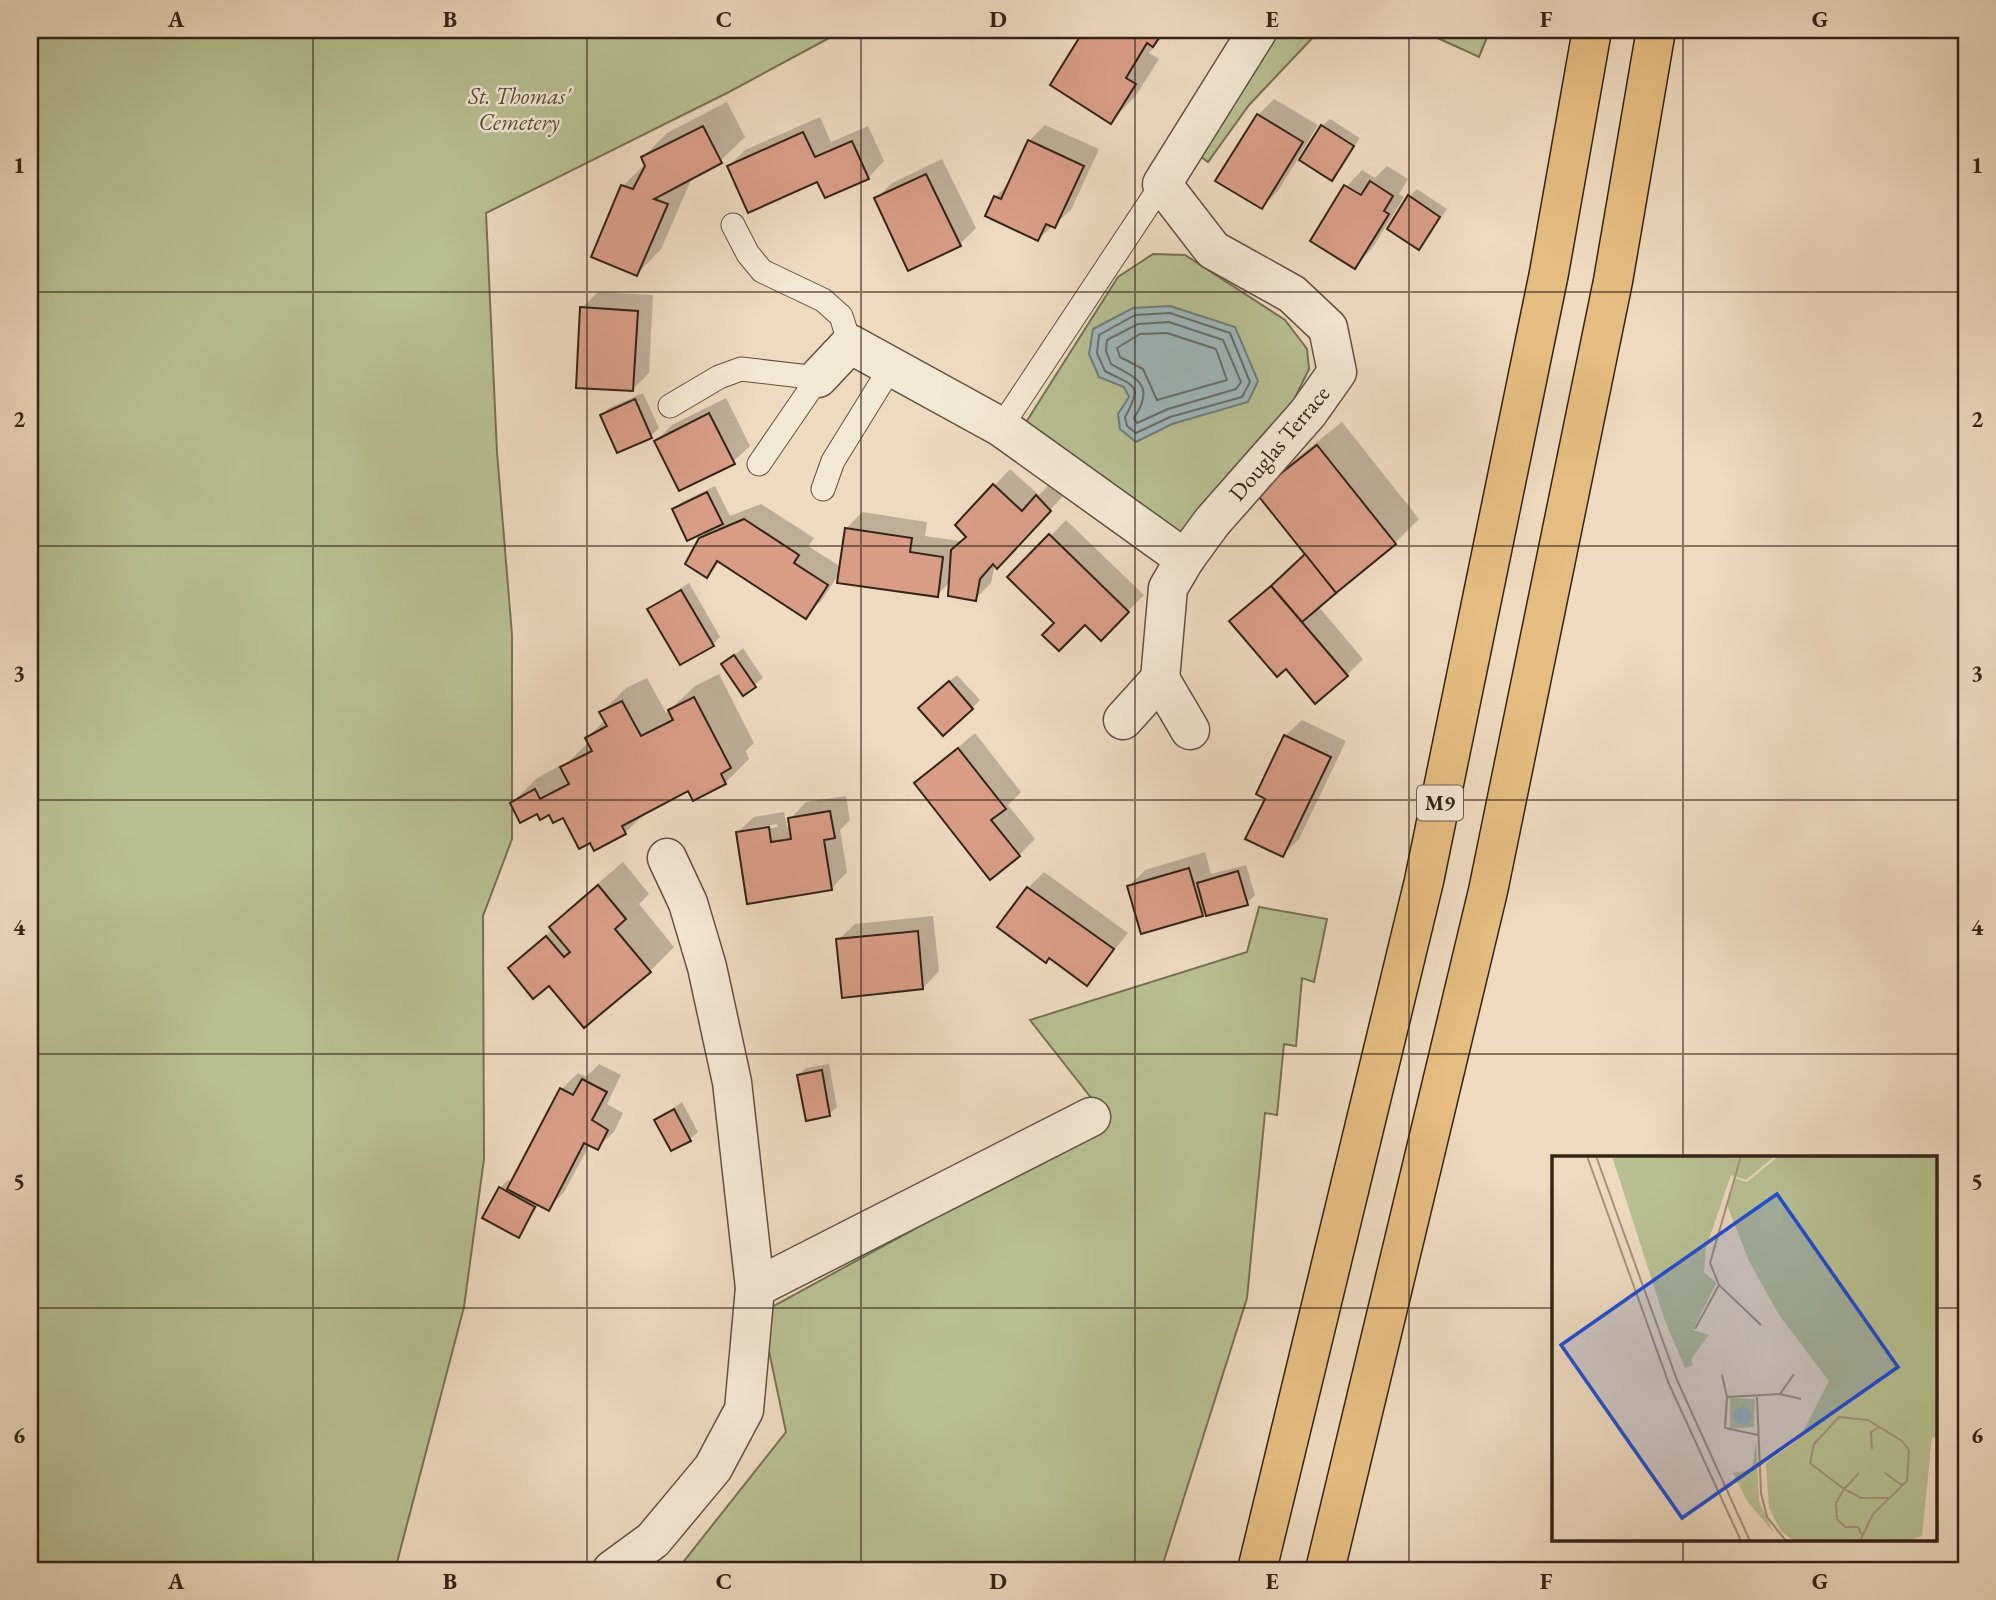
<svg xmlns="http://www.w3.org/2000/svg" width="1996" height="1600" viewBox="0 0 1996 1600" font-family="'EB Garamond',serif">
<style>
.green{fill:#b8c092;stroke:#767254;stroke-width:2}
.water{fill:#9db8bc;stroke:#737c7a;stroke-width:2}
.shadow{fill:#0003;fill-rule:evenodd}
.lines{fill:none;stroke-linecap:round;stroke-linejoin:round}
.shore{stroke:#686e6a;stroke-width:2}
.building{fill:#d99d86;stroke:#342317;stroke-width:2}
.lane-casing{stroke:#625141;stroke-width:25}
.street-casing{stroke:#625141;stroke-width:41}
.highway-casing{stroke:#342317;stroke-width:41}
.lane{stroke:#f3e7d5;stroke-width:23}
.street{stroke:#f3e7d5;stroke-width:38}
.highway{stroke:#e6bd80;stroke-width:38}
.grid{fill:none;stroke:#342317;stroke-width:2;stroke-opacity:0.55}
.labels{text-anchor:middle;stroke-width:5;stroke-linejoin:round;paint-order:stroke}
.shield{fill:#f3e7d5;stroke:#6d5e50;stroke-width:2}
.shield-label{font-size:21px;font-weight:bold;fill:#342317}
.park-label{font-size:23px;font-style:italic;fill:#554a36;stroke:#f3e7d5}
.street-label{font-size:23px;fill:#342317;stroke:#f3e7d5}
.inset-road{fill:none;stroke:#a3917c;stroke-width:2}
.view{fill:#1d4ed8;fill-opacity:0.15;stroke:#1d4ed8;stroke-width:3.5}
.inset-edge{fill:none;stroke:#342317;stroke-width:3.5}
.neatline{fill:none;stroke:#342317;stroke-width:2.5}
.grid-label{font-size:23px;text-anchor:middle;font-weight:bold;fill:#342317}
</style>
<rect width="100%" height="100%" fill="#eddabf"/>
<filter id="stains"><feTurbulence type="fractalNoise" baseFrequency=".00286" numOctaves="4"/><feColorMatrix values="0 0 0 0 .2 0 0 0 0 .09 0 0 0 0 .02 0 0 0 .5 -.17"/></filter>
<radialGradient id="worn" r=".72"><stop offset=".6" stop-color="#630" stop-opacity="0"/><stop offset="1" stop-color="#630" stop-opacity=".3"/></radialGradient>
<!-- green -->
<g class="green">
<path d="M30,30h814l-115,62 -243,121 11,239 15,183v204l-29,77 1,243 -20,148 -69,263h-365z"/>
<path d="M1280,30h40l-71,75 -41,57 -8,-6z"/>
<path d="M1420,30h70l-11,27z"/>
<path d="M1153,254l32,1 100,65 22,29 2,20 -22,45 -113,125 -151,-112 95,-150z"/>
<path d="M1259,907l68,12 -13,63 -12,-4 -6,68 -12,-2 -7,71 -12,-2 -18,185 -86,272h-484l109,-138 -25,-119 349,-191 -80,-102 217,-68z"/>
</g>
<!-- water -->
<path class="water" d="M1170,306l65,21 23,54 -10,21 -76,22 -36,18 -16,-13 -2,-15 11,-17 -5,-10 -25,-10 -10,-23 4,-25 40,-21z"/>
<!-- shadow -->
<g class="shadow">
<path d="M1086,30h82l-19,23 10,6 -24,38 -24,24 -59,-36z"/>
<path d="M1274,99l44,26 -40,66 -16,16 -4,-92z"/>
<path d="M727,102l18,35 -25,24 -32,18 3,1 -30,69 -24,25 -14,-88 23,-23 -3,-6 24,-24z"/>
<path d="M820,117l11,25 37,-16 16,35 -16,17 -139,-12 16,-16z"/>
<path d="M1330,119l30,19 -28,41 -10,-53z"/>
<path d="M1045,125l54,24 -28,61 -33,29 -51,-24 9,-18 14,-15 19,-41z"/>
<path d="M942,159l34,69 -16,16 -84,-45 16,-16z"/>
<path d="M1387,166l21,13 -9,15 5,3 -33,53 -16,16 -9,-79 16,-17 13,8z"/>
<path d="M1417,189l30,20 -28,39 -10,-51z"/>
<path d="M598,292l55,3 -4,78 -16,16 -51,-81z"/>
<path d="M643,393l16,35 -8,8 -49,-21 7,-7z"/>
<path d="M726,398l24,48 -17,16 -77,-21 16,-16z"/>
<path d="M1342,422l77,97 -24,24 -77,63 45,53 -16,16 -99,-70 59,-51 -48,-60 24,-25z"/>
<path d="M1010,469l29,26 14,-14 13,12 -53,57 -18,14 -4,19 -16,16 -24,-18 -14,14 -97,-23 -18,28 -16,16 -85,-55 -14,14 -7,-36 10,-10 -36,-19 8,-8 33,-16 15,30 31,-12 53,34 -6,8 33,21 5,-38 16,-17 65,10 -2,14 34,5 -1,5 10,-10 26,-50z"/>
<path d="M1066,520l78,75 -43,43 -16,-15 -28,-1 -47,-45z"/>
<path d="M689,583l31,54 -7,7 -64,-35z"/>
<path d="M743,648l20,30 -19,15 -21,-29z"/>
<path d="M719,674l35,69 -8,8 3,8 -24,24 -36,6 -41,21 -23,23 -34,8 -28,-25 -51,-13 24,-24 23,-13 2,3 28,-27 -2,-4 18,-18 -4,-7 25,-25 21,-10 19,35 29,-27z"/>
<path d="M957,675l23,25 -8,8 -44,-8z"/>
<path d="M1302,720l44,21 -47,98 -16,16 -16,-57 18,-62z"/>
<path d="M975,733l46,59 -13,13 27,34 -16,16 -103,-72z"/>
<path d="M846,796l4,24 -10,10 7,42 -16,17 -94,-56 17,-16 30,-5 3,15 4,-1 -1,-7 16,-17zM777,824l1,3 -25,4v-3z"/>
<path d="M1205,852l6,22 35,-9 9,30 -8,8 -40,7 -5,5 -73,-29 16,-16z"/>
<path d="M623,862l26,32 -10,10 35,43 -24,24 -100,13 -40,-16 43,-39 -2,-2 24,-24z"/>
<path d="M1044,872l84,61 -41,50 -59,-95z"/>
<path d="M933,916l6,55 -16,17 -85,-48 17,-16z"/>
<path d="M599,1064l22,11 -14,29 16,9 -9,19 -17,16 -7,-4 -26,48 -16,17 -9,-5 -20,32 -19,-48 8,-8 5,3 49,-94 16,-16 8,4z"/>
<path d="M829,1064l8,43 -8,7 -31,-38 8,-8z"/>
<path d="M682,1102l16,30 -8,7 -34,-19z"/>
</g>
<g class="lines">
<!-- shore -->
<g class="shore">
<path d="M1170,313l60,20 20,49 -8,15 -72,20 -34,16 -9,-7 -2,-9c19,-34 9,-30 -20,-46l-8,-18 2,-18 36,-20z"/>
<path d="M1169,322l54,18 18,42 -5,7 -68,20 -31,14 -3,-5c21,-32 5,-39 -23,-54l-5,-13 1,-11 31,-16z"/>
<path d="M1167,333l49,16 11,31 -70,20 -14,-31 -23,-12 -3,-9 23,-14z"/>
</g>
</g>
<!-- building -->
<g class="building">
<path d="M1084,30h80l-11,17 -6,-4 -21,35 10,6 -25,40 -61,-39z"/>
<path d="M1257,114l46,28 -41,67 -47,-28z"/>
<path d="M1321,125l33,21 -22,35 -33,-21z"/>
<path d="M703,126l19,37 -68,36 14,5 -31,72 -46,-19 30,-72 12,4 12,-23 -4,-9z"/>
<path d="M803,132l12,25 37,-16 17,38 -44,19 -8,-16 -69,31 -21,-47z"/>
<path d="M1028,140l56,26 -29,62 -9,-4 -8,17 -53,-25 9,-20 7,3z"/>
<path d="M926,174l35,72 -53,25 -34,-73z"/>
<path d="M1370,181l23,15 -9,15 5,3 -34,55 -45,-28 34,-56 17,10z"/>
<path d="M1408,195l32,22 -21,33 -32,-21z"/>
<path d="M580,307l58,4 -5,80 -57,-3z"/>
<path d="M635,399l17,39 -35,15 -17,-38z"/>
<path d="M709,413l26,51 -56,27 -25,-50z"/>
<path d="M1317,445l79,99 -60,49 -80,-100z"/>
<path d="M993,484l29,27 14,-16 15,16 -54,58 -4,-5 -13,15 -4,22 -28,-5 3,-46 15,-13 -11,-12z"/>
<path d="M707,492l16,32 -36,17 -15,-32z"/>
<path d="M744,519l55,36 -5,8 34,22 -22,34 -89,-58 -10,17 -22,-14 14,-26z"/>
<path d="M845,528l67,10 -2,14 33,5 -5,40 -101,-14z"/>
<path d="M1049,534l80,78 -28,29 -16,-16 -26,26 -17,-16 12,-12 -47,-46z"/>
<path d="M1305,554l31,39 -34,29 -31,-36z"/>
<path d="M1271,586l77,90 -33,28 -29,-35 -9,8 -48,-56z"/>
<path d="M681,590l33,56 -34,19 -33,-56z"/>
<path d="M734,655l22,32 -13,9 -22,-32z"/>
<path d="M949,681l24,28 -30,27 -25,-28z"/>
<path d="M694,697l37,71 -10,6 5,10 -33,17 -5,-10 -66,35 4,8 -32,17 -4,-8 -11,6 -16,-31 -10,5 -4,-8 -9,5 -3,-6 -17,9 -10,-20 25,-14 5,10 29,-15 -9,-17 32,-16 -7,-13 22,-12 -8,-14 23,-11 19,35 32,-16 -5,-10z"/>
<path d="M1284,735l47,22 -48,100 -38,-18 20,-40 -9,-5z"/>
<path d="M958,748l48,61 -15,11 29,36 -30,24 -76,-97z"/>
<path d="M830,811l5,27 -11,2 8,50 -85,14 -11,-72 33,-5 2,15 20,-3 -3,-21z"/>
<path d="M1189,868l14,48 -62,18 -14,-48z"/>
<path d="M1238,871l10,34 -42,11 -9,-33z"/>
<path d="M598,885l28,34 -11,10 36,43 -67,56 -35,-42 -16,13 -25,-31 38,-32 18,21 6,-5 -21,-25z"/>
<path d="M1027,887l87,62 -27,37 -38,-28 -3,5 -49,-36z"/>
<path d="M918,931l5,58 -81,9 -6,-59z"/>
<path d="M822,1070l8,46 -24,5 -9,-46z"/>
<path d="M582,1079l25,13 -15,28 16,10 -10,20 -14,-7 -35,68 -42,-22 53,-101 13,7z"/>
<path d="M674,1109l17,32 -20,10 -17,-31z"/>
<path d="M499,1187l36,20 -16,31 -37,-20z"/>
</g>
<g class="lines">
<!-- lane casing -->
<g class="lane-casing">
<g id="lane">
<path d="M733,225l15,29 14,17 61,29 18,16 9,28"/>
<path d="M670,406l49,-29 22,-8 77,9"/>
<path d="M1001,427l161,-243"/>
<path d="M759,464l59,-86"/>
<path d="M823,489l10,-28 58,-94"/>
</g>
</g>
<!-- street casing -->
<g class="street-casing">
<g id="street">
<path d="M818,378l32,-34 151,83 184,132"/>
<path d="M1160,679l30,51"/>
<path d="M1123,720l37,-41 8,-91 17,-29 27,-37 96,-109 29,-41 -9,-44 -36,-34 -79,-44 -51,-66 96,-154"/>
<path d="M755,1288l336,-171"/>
<path d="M612,1570l41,-30 60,-72 31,-58 11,-122 -23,-206 -25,-115 -19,-64 -21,-45"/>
</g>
</g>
<!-- highway casing -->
<g class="highway-casing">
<g id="highway">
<path d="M1257,1570l167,-689 125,-608 43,-243"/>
<path d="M1325,1570l163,-679 125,-610 43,-251"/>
</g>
</g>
<!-- lane -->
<use href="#lane" class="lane"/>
<!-- street -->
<use href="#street" class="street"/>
<!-- highway -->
<use href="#highway" class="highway"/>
</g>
<!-- grid -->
<path class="grid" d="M313,30v1540M587,30v1540M861,30v1540M1135,30v1540M1409,30v1540M1683,30v1127M30,292h1936M30,546h1936M30,800h1936M30,1054h1936M30,1308h1523M1935,1308h31M1683,1539v31"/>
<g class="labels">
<!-- shield labels -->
<rect class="shield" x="1417" y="785.5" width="46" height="35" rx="5"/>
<g class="shield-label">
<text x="1440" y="810">M9</text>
</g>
<!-- park labels -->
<g class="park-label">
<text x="519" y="104">St. Thomas'<tspan x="519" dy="26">Cemetery</tspan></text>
</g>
<!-- street labels -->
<g class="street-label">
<text transform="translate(1279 443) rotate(-50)" y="8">Douglas Terrace</text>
</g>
</g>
<!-- overview -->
<g transform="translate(1552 1156)">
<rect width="385" height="385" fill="#eddabf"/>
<path d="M60,0h163l-29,24 -15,-5 -25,73 -2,24 12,11 -23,47 16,5 -18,24 2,6 -8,3 -20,-47zM227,0h158v283l-5,-2 -10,99 -15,5h-113l-13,-10 -12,-23 -3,-45 33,-24 30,-58 -50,-66 -30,-54 -22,-56 7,-27 13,4zM178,242l25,1 -1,28 -24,2zM204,285l3,60 15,32 -27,-32 -14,-28 19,-3z" fill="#b8c092"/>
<path d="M182 260a9 9 0 1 1 18 0a9 9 0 1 1-18 0Z" fill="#9db8bc"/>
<path class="inset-road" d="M35,0l82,228 72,157M44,0l81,224 73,161M189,0l-31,107 9,22 42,40M143,173l24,-44M170,219l5,22 -2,31 33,7M228,238l21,5M175,241l53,-3 14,-20M205,241l4,96 6,24 19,24M320,293l-1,-17 9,-5M307,317l-15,16 17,9h27M333,317l18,13M308,385l13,-27 34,-33 2,-31 -7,-9 -34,-21 -29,-3 -25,27 -4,19 34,26 -8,14 1,16 8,8h13l4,8"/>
<path class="view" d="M225,38l121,173 -216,151 -121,-173z"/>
<rect width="385" height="385" class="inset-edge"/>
</g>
<!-- margin -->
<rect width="1996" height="1600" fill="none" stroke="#eddabf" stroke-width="77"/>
<rect x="38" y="38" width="1920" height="1524" class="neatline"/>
<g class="grid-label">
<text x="176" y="27">A</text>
<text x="450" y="27">B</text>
<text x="724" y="27">C</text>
<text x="998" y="27">D</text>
<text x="1272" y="27">E</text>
<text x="1546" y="27">F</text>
<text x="1820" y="27">G</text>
<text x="19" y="173">1</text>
<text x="1977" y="173">1</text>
<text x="19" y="427">2</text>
<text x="1977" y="427">2</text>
<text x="19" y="681">3</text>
<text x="1977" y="681">3</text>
<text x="19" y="935">4</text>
<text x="1977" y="935">4</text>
<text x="19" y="1189">5</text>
<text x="1977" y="1189">5</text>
<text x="19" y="1443">6</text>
<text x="1977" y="1443">6</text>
<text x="176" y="1589">A</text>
<text x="450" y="1589">B</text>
<text x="724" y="1589">C</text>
<text x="998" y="1589">D</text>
<text x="1272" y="1589">E</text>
<text x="1546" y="1589">F</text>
<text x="1820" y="1589">G</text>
</g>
<rect width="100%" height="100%" filter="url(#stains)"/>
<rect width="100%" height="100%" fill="url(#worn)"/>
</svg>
